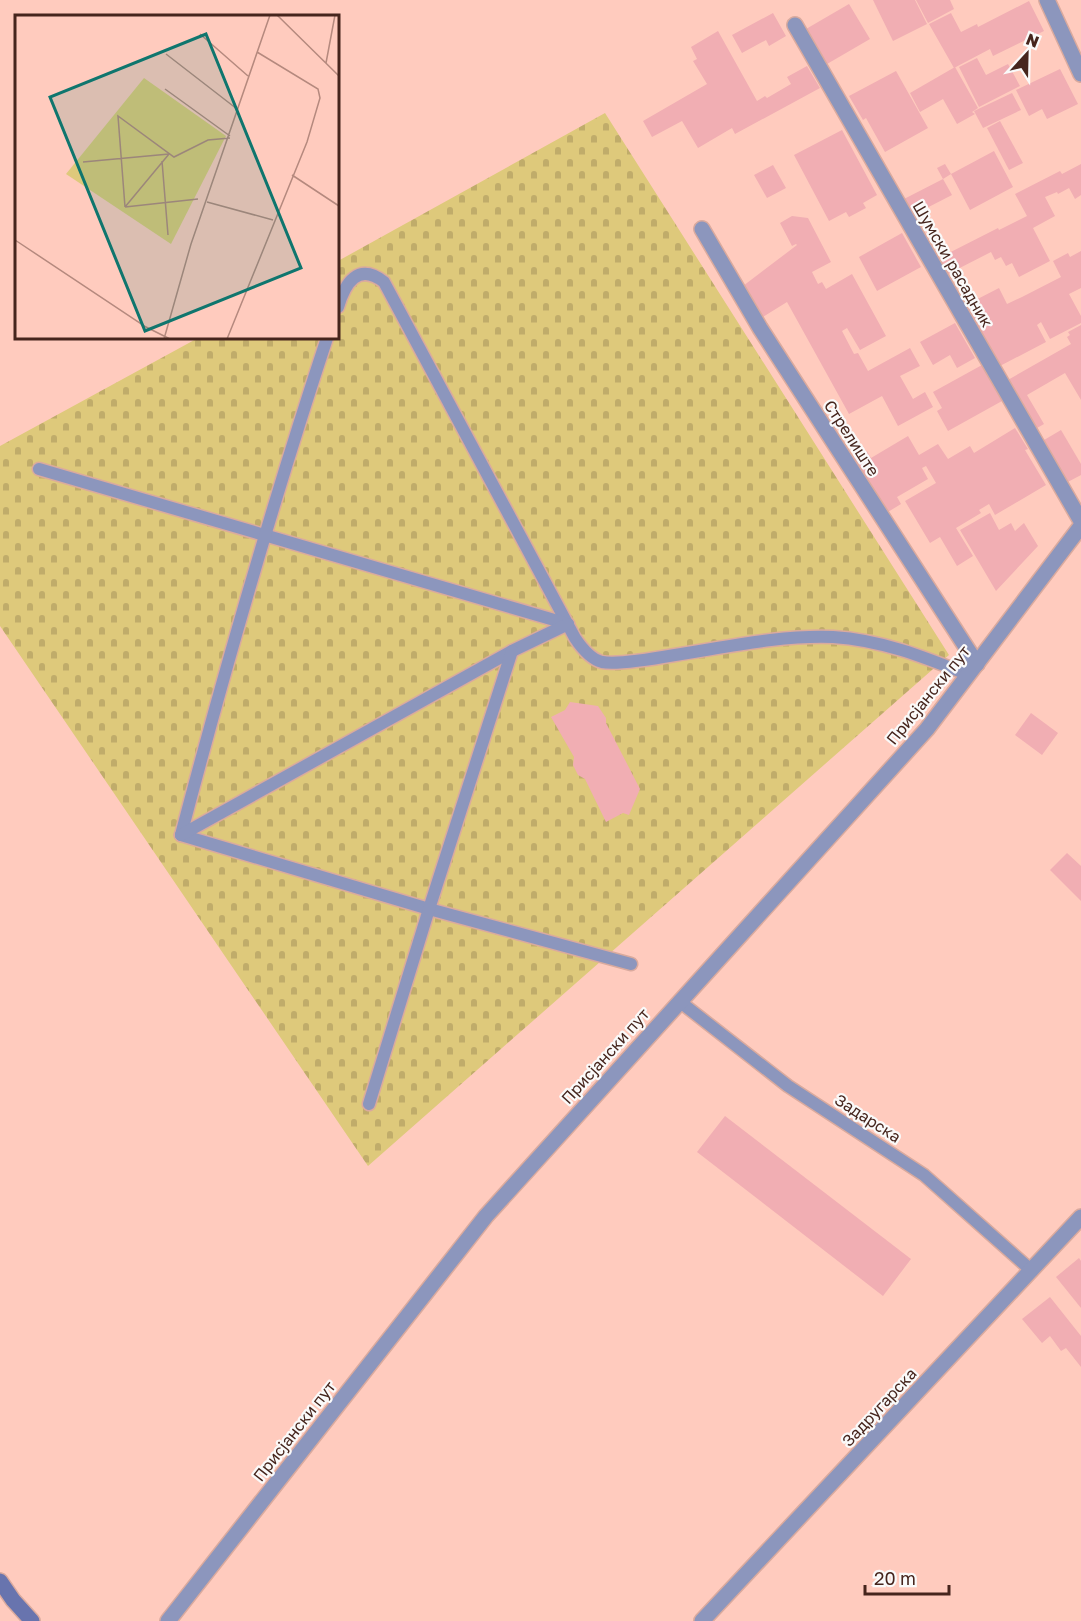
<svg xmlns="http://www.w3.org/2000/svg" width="1081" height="1621" viewBox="0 0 1081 1621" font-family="'Golos Text',sans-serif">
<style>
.cemetery{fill:url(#cemetery-stones)}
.building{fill:#f1aeb3}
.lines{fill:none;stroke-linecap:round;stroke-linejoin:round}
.lane-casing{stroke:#daaa9e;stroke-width:15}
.street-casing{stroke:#daaa9e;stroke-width:18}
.secondary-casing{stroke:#daaa9e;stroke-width:18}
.lane{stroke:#8c96bd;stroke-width:12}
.street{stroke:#8c96bd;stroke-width:15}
.secondary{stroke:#6874ae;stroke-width:15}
.labels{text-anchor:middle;stroke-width:4.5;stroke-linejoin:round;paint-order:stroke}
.street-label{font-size:16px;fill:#46251d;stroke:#fafafa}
.inset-road{fill:none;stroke:#b5897e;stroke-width:1.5}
.view{fill:#0f766e;fill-opacity:0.15;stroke:#0f766e;stroke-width:3}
.inset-edge{fill:none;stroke:#46251d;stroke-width:3}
</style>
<defs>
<pattern id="cemetery-stones" width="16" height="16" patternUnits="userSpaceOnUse" patternTransform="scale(1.5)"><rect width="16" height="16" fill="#dec97b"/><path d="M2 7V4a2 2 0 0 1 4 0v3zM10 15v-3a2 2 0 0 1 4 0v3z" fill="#c0ac6a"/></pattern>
</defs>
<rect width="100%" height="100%" fill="#ffcbbe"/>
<!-- cemetery -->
<path class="cemetery" d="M605,113l344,542 -581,511 -368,-540v-180l198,-108h140v-77z"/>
<!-- building -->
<g class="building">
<path d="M873,0h42l12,24 -34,17z"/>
<path d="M916,0h34l4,9 -26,14z"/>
<path d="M1029,1l15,30 -51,25 -3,-7 -36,19 -25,-44 22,-11 10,19 16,-8 1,3z"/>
<path d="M849,4l21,35 -43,25 -21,-35z"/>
<path d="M773,13l13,23 -17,10 -3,-6 -24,13 -10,-18z"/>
<path d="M718,31l39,70 8,-5 2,2 24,-14 -4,-7 20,-11 13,22 -85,46 -3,-6 -34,20 -16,-27 -30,16 -9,-16 64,-37 -14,-23 4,-2 -6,-12z"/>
<path d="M977,58l9,17 22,-11 12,22 -41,21 -20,-40z"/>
<path d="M955,67l23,41 -6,4 3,2 -18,10 -14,-25 -23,13 -10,-19z"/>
<path d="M1060,69l18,35 -31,15 -5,-10 -13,7 -13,-26z"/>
<path d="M896,71l32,57 -43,24 -19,-34 -3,2 -14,-24z"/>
<path d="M1012,93l9,17 -38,18 -9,-17z"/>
<path d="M1000,121l23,42 -14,7 -22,-42z"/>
<path d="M842,130l35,65 -14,8 3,5 -17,9 -3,-5 -17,9 -35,-66z"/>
<path d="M994,151l19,36 -43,23 -19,-36 -8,5 -6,-11 8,-4 6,10z"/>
<path d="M1081,164v31l-6,4 -6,-11 -11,6 -1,-2 -12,5 10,19 -22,12 17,33 -31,16 -7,-14 -6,3 -5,-9 -6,3 -4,-8 -45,23 -9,-16 61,-31 1,2 28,-14 -12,-22 45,-23 2,3z"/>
<path d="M773,165l13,23 -19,10 -13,-23z"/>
<path d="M943,179l9,16 -39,20 -9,-16z"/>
<path d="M792,216l16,2 23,44 -19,10 6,12 4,-2 4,7 26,-15 34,62 -26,14 -13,-22 -5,3 12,23 4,-1 10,18 42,-23 10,18 -20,10 13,23 12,-7 8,15 -35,19 -16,-30 -33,18 -62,-112 -26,16 -18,-32 54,-41 -1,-1 -4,2 -12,-23z"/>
<path d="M902,233l19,34 -44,24 -18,-34z"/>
<path d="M1081,251v37l-12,6 12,22v7l-31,16 -9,-17 -4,3 9,17 -48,25 -25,-46 13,-8 -15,8 -7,-15 35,-18 8,16 15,-7 39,-20 -8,-16 15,-8 2,4z"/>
<path d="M955,323l20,35 -18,10 -7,-13 -17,10 -13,-23z"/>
<path d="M1081,325v75l-16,-27 -38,22 17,29 -14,8 -24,-51 65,-37 -4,-7 3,-2 -2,-3z"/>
<path d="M982,365l20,36 -54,30 -11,-20 5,-3 -9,-16z"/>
<path d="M1015,428l13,21 -3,1 21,35 -51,30 -6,-11 -10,6 2,3 -25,15 17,28 -16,10 -17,-29 -10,6 -25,-42 31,-18 -10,-17 -4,2 6,11 -31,18 4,7 -18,11 -35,-53 19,-11 4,7 37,-22 11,19 19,-11 10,15 22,-13 4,7z"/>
<path d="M1061,430l20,34v11l-17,9 -25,-41z"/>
<path d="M990,513l9,17 12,-7 4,8 9,-8 14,23 -42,45 -36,-61z"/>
<path d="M570,702l28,4 8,12v5l34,66 -11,26 -6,-2 -17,9 -21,-43 -7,-4 -5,-10 1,-8 -23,-40 14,-7z"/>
<path d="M1031,713l27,20 -16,22 -27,-20z"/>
<path d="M1067,853l14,13v35l-31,-31z"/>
<path d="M725,1116l186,143 -28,37 -186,-144z"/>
<path d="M1079,1258l2,3v47l-25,-31z"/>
<path d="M1050,1297l31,39v31l-15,-19 -5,3 -11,-15 -8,7 -20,-24z"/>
</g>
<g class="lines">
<!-- lane casing -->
<g class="lane-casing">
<g id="lane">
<path d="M338,307c7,-24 20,-45 46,-25l191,356c6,9 15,21 27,24 15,3 56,-4 73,-7 52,-8 105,-20 158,-18 49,3 91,20 136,38"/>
<path d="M39,469l529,155"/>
<path d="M181,835c44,-167 92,-333 146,-497"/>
<path d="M181,835l248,74 202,55"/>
<path d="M181,835l331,-184 56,-27"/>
<path d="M679,1001l109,85 136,89 108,96"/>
<path d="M369,1104l60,-195 83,-258"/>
</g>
</g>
<!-- street casing -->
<g class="street-casing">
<g id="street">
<path d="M1047,0l34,74"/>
<path d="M795,25l286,496"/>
<path d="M702,229l58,99 217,336"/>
<path d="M168,1621l318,-405 441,-487 154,-203"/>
<path d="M702,1621l379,-404"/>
</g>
</g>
<!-- secondary casing -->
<g class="secondary-casing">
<path id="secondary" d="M0,1581l13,19 19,21"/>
</g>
<!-- lane -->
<use href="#lane" class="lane"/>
<!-- street -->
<use href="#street" class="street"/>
<!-- secondary -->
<use href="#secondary" class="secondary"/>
</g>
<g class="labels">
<!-- street labels -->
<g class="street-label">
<text transform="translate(953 264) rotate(60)" y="6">Шумски расадник</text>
<text transform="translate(852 438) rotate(57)" y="6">Стрелиште</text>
<text transform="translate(928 695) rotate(-51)" y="6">Присјански пут</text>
<text transform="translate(605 1056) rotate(-48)" y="6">Присјански пут</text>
<text transform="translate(868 1118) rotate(33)" y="6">Задарска</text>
<text transform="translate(879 1407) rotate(-47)" y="6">Задругарска</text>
<text transform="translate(294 1431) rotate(-52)" y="6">Присјански пут</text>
</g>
</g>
<!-- overview -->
<g transform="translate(15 15)">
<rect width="324" height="324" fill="#ffcbbe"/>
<path d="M129,63l82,58 -55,108 -105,-70z" fill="#dec97b"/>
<path class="inset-road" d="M262,0l62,61M185,19l48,42M151,39l71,55M311,48l9,-48M150,74l65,47M147,146l6,74M68,147l86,-8M277,160l47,31M192,187l66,18M110,192l-7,-91 56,41 34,-17 22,-2M110,192l73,-8M110,192l44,-53M0,225l131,87 24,12M149,324l27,-95 79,-229M212,324l80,-197 13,-44 -2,-9 -61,-37"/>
<path class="view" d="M191,19l95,234 -156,63 -95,-234z"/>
<rect width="324" height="324" class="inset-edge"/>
</g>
<!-- north arrow -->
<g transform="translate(1027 54) rotate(22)" stroke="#fafafa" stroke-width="4.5" paint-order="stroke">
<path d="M0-4.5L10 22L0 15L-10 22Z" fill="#46251d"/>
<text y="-9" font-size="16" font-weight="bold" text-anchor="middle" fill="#46251d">N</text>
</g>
<!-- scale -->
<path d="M865 1585v9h84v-9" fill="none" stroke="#46251d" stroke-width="3"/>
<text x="874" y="1585" font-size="18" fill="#46251d" stroke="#fafafa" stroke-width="4.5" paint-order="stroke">20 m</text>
</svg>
